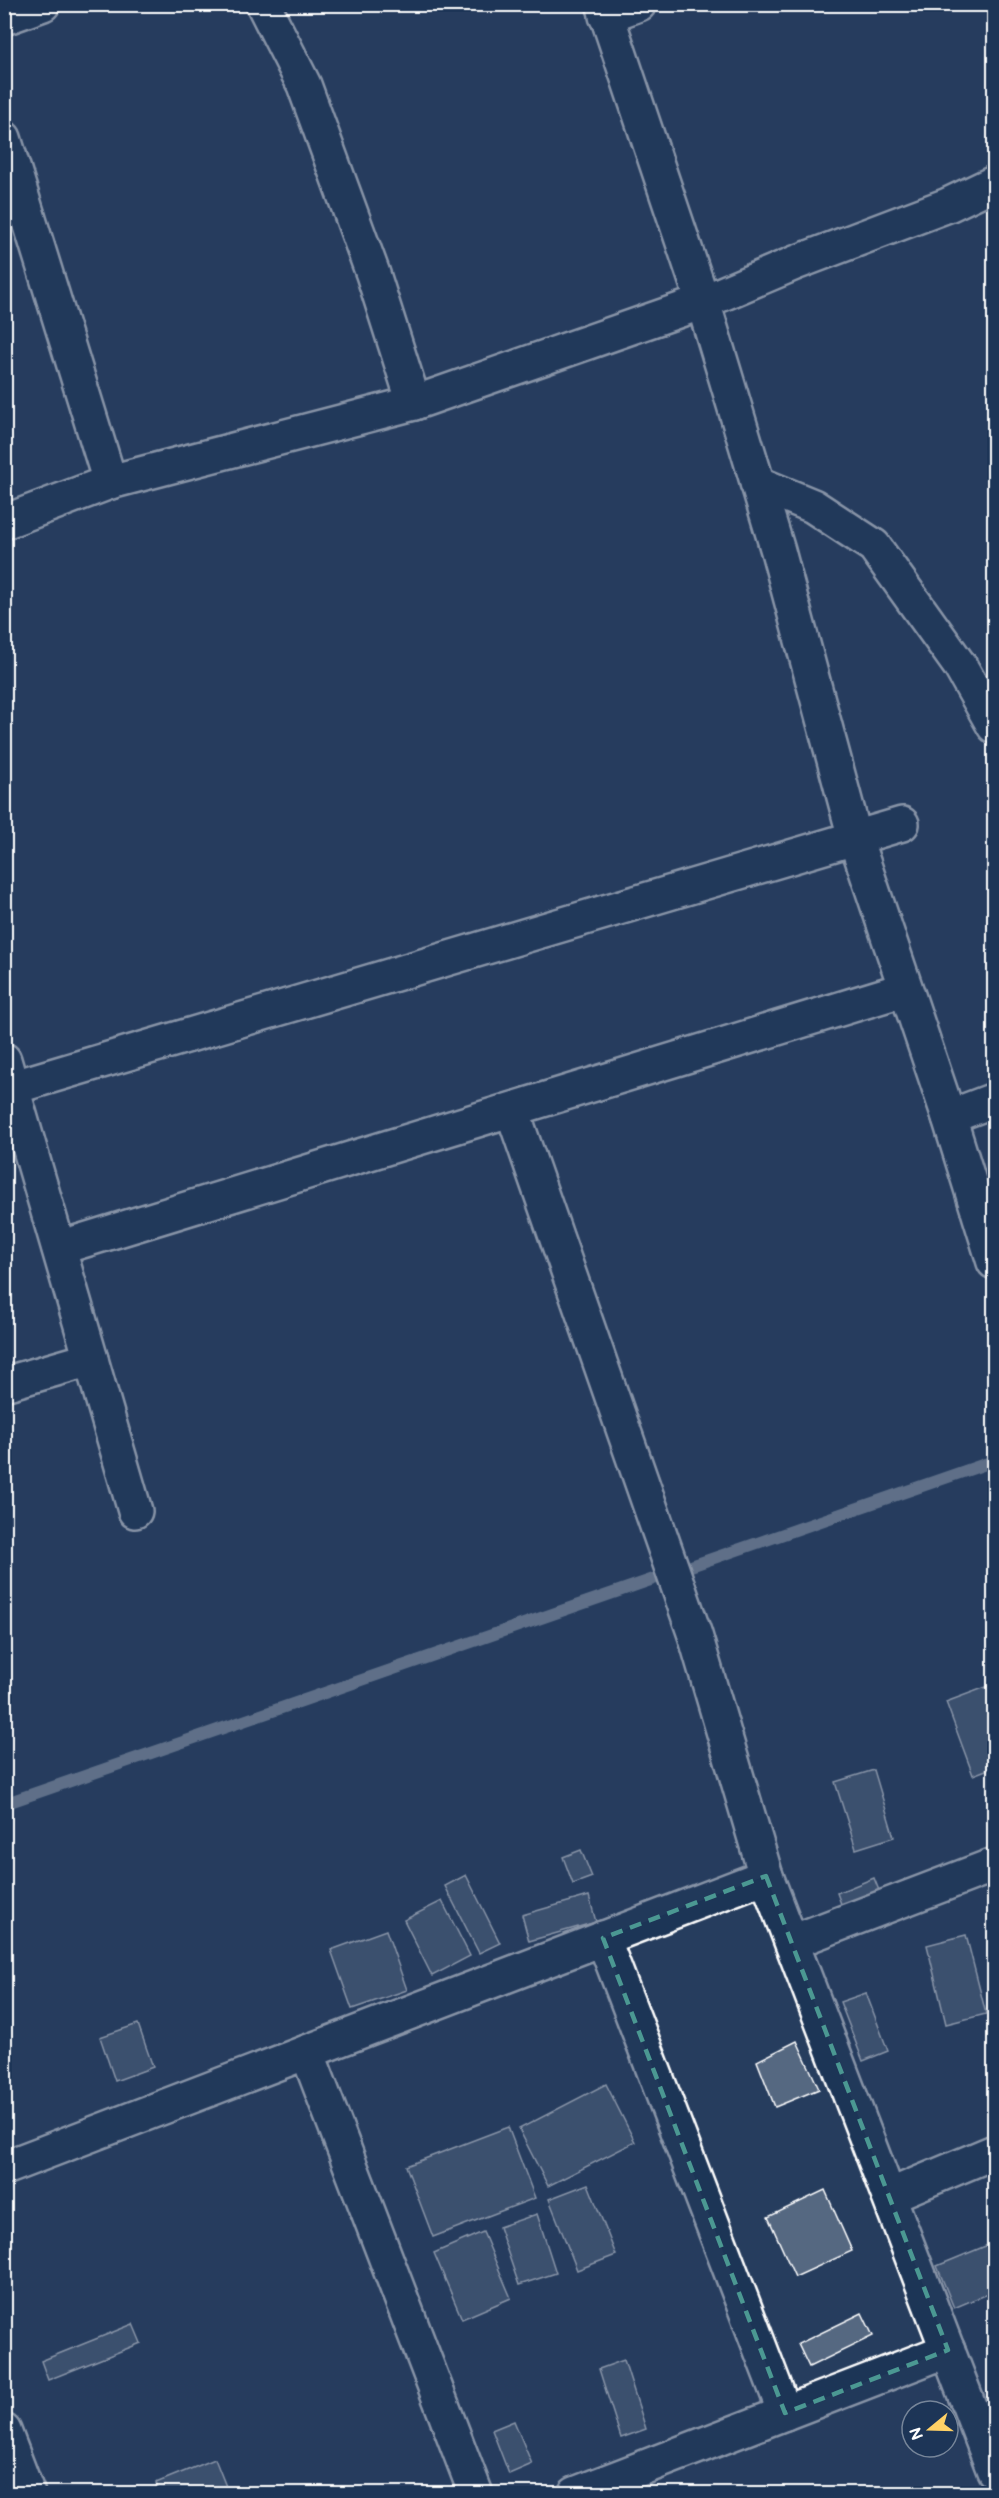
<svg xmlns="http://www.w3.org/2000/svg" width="999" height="2498" viewBox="0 0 999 2498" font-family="'Balsamiq Sans',sans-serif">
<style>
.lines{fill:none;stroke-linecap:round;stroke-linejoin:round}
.stream{stroke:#a4aebb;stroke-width:12}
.building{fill:#556781;stroke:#fff;stroke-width:1.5}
.minor-casing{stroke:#fff;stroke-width:38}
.minor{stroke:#1d3557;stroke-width:33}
.marked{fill:none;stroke:#4b9892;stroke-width:4.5;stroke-dasharray:12 8;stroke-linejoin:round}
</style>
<rect width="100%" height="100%" fill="#263d5e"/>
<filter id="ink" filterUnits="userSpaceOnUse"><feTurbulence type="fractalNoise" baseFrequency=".0167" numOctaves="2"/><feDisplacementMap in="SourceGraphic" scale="12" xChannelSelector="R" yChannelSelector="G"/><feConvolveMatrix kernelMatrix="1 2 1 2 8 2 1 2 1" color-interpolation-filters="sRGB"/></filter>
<g filter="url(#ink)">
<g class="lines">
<!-- stream -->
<path class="stream" d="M4,1804l990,-343"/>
</g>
<!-- building -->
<g class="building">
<path d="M994,1684v83l-21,8 -27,-73z"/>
<path d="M874,1770l20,67 -38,12 -21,-67z"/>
<path d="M581,1850l11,27 -19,7 -10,-27z"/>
<path d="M466,1875l34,68 -21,10 -34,-67z"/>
<path d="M874,1878l8,20 -38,14 -7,-19z"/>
<path d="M589,1896l7,26 -67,19 -7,-26z"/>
<path d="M442,1901l28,55 -38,20 -28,-56z"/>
<path d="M386,1930l21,60 -55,19 -21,-59z"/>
<path d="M966,1935l20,79 -40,10 -19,-79z"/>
<path d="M866,1993l22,58 -25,10 -23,-59z"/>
<path d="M138,2024l15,43 -38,14 -15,-44z"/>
<path d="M797,2041l22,48 -44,18 -18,-46z"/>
<path d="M606,2084l29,58 -87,44 -29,-57z"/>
<path d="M508,2127l27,71 -102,39 -27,-71z"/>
<path d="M588,2184l28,71 -39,15 -28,-71z"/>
<path d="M825,2190l27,61 -57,26 -27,-60z"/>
<path d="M537,2214l19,59 -37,12 -20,-58z"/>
<path d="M483,2232l28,66 -49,21 -28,-66z"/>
<path d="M988,2245l6,16v30l-40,17 -17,-42z"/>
<path d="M862,2313l11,23 -64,31 -11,-23z"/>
<path d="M133,2324l8,19 -93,37 -7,-19z"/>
<path d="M624,2360l22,69 -25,9 -22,-69z"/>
<path d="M514,2421l18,43 -23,10 -17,-44z"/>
<path d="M215,2459l14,35h-69l-4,-11z"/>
</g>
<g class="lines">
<!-- minor casing -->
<g class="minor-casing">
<g id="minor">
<path d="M263,4l41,81 69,189 41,129"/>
<path d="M603,4l100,298 75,249 77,287 94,279 45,145"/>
<path d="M606,16l33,-12"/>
<path d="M4,18l39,-14"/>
<path d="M4,138l106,344"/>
<path d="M757,483l56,23 61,40 86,120 34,60"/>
<path d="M4,522l106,-40 304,-79 289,-101 92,-39 153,-58 46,-22"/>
<path d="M4,1060l131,451"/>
<path d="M4,1090l898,-266"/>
<path d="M512,1110l183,525 71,241 228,595"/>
<path d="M949,1117l45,-17"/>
<path d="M59,1248l846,-259"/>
<path d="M4,1384l87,-25"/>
<path d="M603,1938l182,475"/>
<path d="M792,1942l202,-77"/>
<path d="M307,2052l169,442"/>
<path d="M4,2168l762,-292"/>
<path d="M889,2196l105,-44"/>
<path d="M4,2431l24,63"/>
<path d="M575,2494l373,-144"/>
</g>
</g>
<!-- minor -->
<use href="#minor" class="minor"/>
</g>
</g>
<!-- marked area -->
<path d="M0 0H999V2498H0ZM766,1876l182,474 -163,63 -182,-475z" fill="#263d5e" fill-opacity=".55" fill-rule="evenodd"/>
<path class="marked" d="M766,1876l182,474 -163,63 -182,-475z"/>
<!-- margin -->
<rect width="999" height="2498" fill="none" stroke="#1d3557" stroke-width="24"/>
<rect x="12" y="12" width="975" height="2474" fill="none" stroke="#fff" stroke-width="2" filter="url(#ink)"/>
<!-- north arrow -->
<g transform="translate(930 2429) rotate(251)"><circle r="28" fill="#1d3557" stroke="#77869a" stroke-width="1.5"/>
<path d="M0-4.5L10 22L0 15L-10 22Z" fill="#ffd166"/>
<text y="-9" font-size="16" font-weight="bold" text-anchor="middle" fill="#ffffff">N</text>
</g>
</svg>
